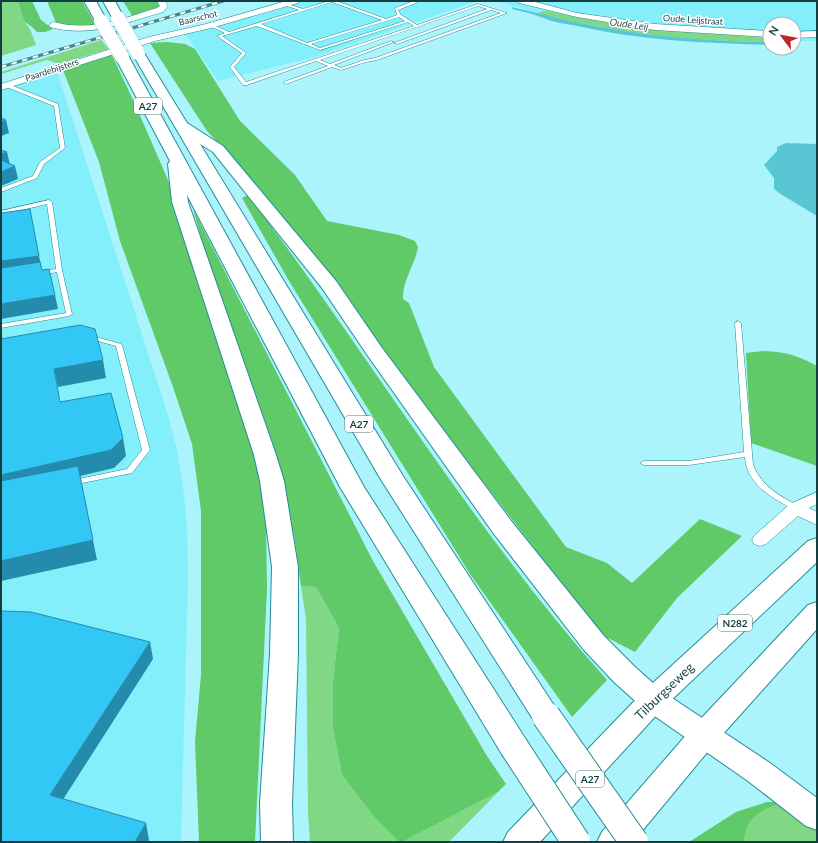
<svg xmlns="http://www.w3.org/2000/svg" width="818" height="843" viewBox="0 0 818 843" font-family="Lato,sans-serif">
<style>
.built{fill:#83effb}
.green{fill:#80d784}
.forest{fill:#5fca67}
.water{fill:#59c7d3}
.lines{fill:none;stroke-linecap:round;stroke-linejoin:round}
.stream{fill:#59c7d3;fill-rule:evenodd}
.service-casing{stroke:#258c96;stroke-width:1}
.minor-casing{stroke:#258c96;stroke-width:1}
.primary-casing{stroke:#258c96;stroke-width:2}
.motorway-casing{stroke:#258c96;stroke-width:2}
.service{fill:#fff;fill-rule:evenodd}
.minor{fill:#fff;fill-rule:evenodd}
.primary{fill:#fff;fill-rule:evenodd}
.motorway{fill:#fff;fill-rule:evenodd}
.rail-casing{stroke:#4e8389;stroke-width:3}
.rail{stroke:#fff;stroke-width:2;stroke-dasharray:5.5;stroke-linecap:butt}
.motorway-bridge-far1-casing{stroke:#258c96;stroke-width:14;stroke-linecap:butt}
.motorway-bridge-casing{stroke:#258c96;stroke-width:30;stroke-linecap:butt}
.motorway-bridge-far1{stroke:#fff;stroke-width:14}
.motorway-bridge{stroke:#fff;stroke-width:28}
.shaded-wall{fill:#248bac}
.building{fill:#33c7f6;stroke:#248bac}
.labels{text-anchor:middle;stroke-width:3;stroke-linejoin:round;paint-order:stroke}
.far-street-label{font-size:9px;fill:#153e42;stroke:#fff}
.far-water-label{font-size:10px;font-style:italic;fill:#35565a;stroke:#fff}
.shield{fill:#fff;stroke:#5b787b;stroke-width:1}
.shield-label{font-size:10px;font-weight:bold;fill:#153e42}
.near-street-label{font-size:13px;fill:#153e42;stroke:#fff}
</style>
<rect width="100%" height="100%" fill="#abf4fc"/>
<!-- built -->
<g class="built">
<path d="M286,1h192l-167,57 -93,23 -36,-52 23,-5z"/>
<path d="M495,1h322v40h-23v-17h-24v18l-106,-5 -118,-22z"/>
<path d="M55,65l112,347 9,34 7,39 4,43 1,49 -7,265h-180v-758z"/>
</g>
<!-- green -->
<g class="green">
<path d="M1,1h17l6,20 6,8 6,16 -35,11z"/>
<path d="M543,11h5c73,17 147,23 222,25v6c-77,-1 -149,-8 -224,-27l-4,2 1,1 -9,-3z"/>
<path d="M101,40l8,9 -50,15 -12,-4 -46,14v-2z"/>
<path d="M301,586l15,1 23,41 -6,53v47l9,47 33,43 24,24h-89l-2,-29 -2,-194z"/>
<path d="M498,792l-49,50h-47z"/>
<path d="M782,802l35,25v15h-73c4,-28 15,-29 38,-40z"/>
</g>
<!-- forest -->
<g class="forest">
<path d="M18,1h14l9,19 12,9 -8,3h-8l-5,-5 -8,-6z"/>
<path d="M47,1h35l15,26 -40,-2z"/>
<path d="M123,1h35l5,8 -30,8z"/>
<path d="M167,42l18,2 10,5 45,72 55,54 32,46 72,14 16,6 3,6c-3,18 -16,34 -15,52l6,4 25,64 132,180 41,16 25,20 68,-64 42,17 -65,62 -42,54 -29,-15 -23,-26 -349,-451 -27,-29 -57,-88z"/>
<path d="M111,53l24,51 33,76 87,269 6,34 5,44 1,62 -12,253h-56l-4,-101 6,-66v-164l-9,-67 -19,-57 -53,-146 -21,-79 -36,-92z"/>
<path d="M248,195c121,160 225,335 359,485l-35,37 -102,-143 -181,-293 -47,-83z"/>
<path d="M193,209l180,352 114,195 19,28 -8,8 -96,50h-3l-24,-24 -33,-43 -9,-47v-47l6,-53 -23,-41 -15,-1 -7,-51 -11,-34 -8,-51 -69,-195z"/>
<path d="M763,351c24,1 33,4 54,15v100l-66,-23 -5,-90z"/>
<path d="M767,802h15c-23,11 -34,12 -38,40h-55l47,-30z"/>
</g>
<!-- water -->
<g class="water">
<path d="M546,15c73,19 148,26 224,27v3c-63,-2 -126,-4 -188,-18 -13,-3 -29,-4 -41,-10z"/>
<path d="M786,143l31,1v72l-35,-21 -8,-6v-11l-10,-13 13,-14v-4z"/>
</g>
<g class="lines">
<!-- stream -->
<path class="stream" d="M512,7l38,9 1,1 -3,1 -36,-9z"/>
<!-- service casing -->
<g class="service-casing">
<g id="service">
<path d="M329,1h7l50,18 11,-4 -2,-7 16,-6 -1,-1h6v2l-18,7 3,5 16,10 61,-21 29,9 -130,47 -11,2 -25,8 -9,-3 -46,17 -2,-1v-1l44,-16 -12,-5 -69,24h-4l-13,-18 12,-14 -25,-17 8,-3 -17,-8 3,-1 18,8 70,-22 -15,-5v-2l19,6zM332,2l50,18 -75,23 -46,-19zM478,6l9,3 -93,34 3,1 94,-34 10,3 -126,45 -11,2 -23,8 -7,-3 60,-23 -3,-1 -61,23 -10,-4zM399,17l6,4 -85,27 -9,-4zM408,22l6,4 -168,56 -12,-15 12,-14 -24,-17 35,-10 63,24z"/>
<path d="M4,84h4l50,20 7,44 -21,16 -7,14 -36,14v-4l32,-12 7,-14 20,-14 -6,-42 -50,-20z"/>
<path d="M49,200l3,2 10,68 10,44 -3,2 -68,12v-4l65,-11 -9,-41 -16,3 -3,-2 3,-2 15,-2 -9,-65 -46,11v-4z"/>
<path d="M738,321l3,2 12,142c9,21 26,31 46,41l1,2 -1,2c-6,1 -12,-4 -17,-7 -18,-10 -36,-24 -37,-46l-56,8h-45l-4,-2 4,-2h45l55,-9 -9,-129z"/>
<path d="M89,335l32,9 1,1 28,105 -18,23 -60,12 -4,-2 1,-2 58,-12 15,-19 -26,-104 -29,-8 -1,-1z"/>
</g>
</g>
<!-- minor casing -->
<g class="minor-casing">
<g id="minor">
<path d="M157,1h8l3,5 -5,6c-39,11 -73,26 -113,15l-1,-2 4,-3c38,10 68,-3 104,-14l3,-2z"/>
<path d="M286,1h13l-1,2 -87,25 -56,13 -154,49v-6l148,-47 57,-13z"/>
<path d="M518,1h14l45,12 78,11 115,7v6l-115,-7 -78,-13 -58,-14z"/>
<path d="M817,31v6l-23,1v-6z"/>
<path d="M817,492v12l-8,4 8,4v13l-19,-9 -32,28 -6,2 -6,-2 -2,-4 2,-4 36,-32z"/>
</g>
</g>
<!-- primary casing -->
<g class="primary-casing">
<g id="primary">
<path d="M817,538v24l-154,146 -123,134h-37l5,-10 135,-140 165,-151z"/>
<path d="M817,602v27l-103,115 -81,98h-36l5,-10 92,-106 114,-121z"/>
</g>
</g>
<!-- motorway casing -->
<g class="motorway-casing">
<g id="motorway">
<path d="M84,1h12l11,20 -2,3h-8z"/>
<path d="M103,1h12l9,17 -2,3h-8z"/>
<path d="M138,49l5,1 1,3 43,70 36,23 113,135 46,67 130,174 92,114 30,30 29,26 107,71 47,35v32l-11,-4 -58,-45 -105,-73 -29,-26 -30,-32 -90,-116 -126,-178 -46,-68 -109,-136 -13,-8 203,332 158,240 -5,8 -10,4 -10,-4 -156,-246 -248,-425 1,-3z"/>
<path d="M122,53l5,1 2,3 235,430 161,251 4,9 -4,9 -11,3 -11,-3 -163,-269 -153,-292 1,7 88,253 8,26 14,86v87l-6,149 1,39h-32l-1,-39 10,-149 2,-87 -12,-86 -6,-26 -82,-253 -4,-38 2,-3 -55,-104 2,-3z"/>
</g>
</g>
<!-- service -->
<use href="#service" class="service"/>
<!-- minor -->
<use href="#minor" class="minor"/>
<!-- primary -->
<use href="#primary" class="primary"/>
<!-- motorway -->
<use href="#motorway" class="motorway"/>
<!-- rail casing -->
<g class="rail-casing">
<path id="rail" d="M1,67l222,-66"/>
</g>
<!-- rail -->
<use href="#rail" class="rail"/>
<!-- motorway-bridge-far1 casing -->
<g class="motorway-bridge-far1-casing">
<g id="motorway-bridge-far1">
<path d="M118,18l20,35"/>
<path d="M101,21l21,36"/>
</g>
</g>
<!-- motorway-bridge casing -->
<g class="motorway-bridge-casing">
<g id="motorway-bridge">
<path d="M546,716l88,126"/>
<path d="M514,747l62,95"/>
</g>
</g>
<!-- motorway-bridge-far1 -->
<use href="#motorway-bridge-far1" class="motorway-bridge-far1"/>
<!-- motorway-bridge -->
<use href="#motorway-bridge" class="motorway-bridge"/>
</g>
<!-- shaded-wall -->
<g class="shaded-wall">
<path d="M6,120l3,13 -8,3v-14z"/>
<path d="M7,152l3,13 -9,3v-14z"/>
<path d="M15,166l3,13 -17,7v-14z"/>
<path d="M32,223l10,47 -41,5v-14z"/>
<path d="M55,295l3,14 -57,10v-15z"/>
<path d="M103,360l3,18 -48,9 -4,-18z"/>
<path d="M123,438l3,18 -12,12 -34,8 17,84 -96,21v-106z"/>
<path d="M150,642l3,17 -98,153 -5,-17z"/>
<path d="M146,823l3,17 -1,2h-13z"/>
</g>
<!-- building -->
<g class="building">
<path d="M1,118l5,2 -5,2z"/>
<path d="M1,150l6,2 -6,2z"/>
<path d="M1,160l14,6 -14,6z"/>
<path d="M30,209l9,47 -38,5v-48z"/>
<path d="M40,262l2,8 7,-1 6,26 -54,9v-36z"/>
<path d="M80,325l15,4 8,31 -49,9 6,33 51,-9 12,45 -12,12 -110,25v-136z"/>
<path d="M78,466l15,74 -92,21v-80z"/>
<path d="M1,611l30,1 119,30 -100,153 96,28 -11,19h-134z"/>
</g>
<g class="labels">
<!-- far-street labels -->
<g class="far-street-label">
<text transform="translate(198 18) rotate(-14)" y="3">Baarschot</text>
<text transform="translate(693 20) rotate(4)" y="3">Oude Leijstraat</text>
<text transform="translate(52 70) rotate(-18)" y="3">Paardebijsters</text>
</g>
<!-- far-water labels -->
<g class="far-water-label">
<text transform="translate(629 24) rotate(8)" y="4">Oude Leij</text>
</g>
<!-- shield labels -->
<g class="shield">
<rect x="134" y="98" width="28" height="16" rx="3"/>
<rect x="345" y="416" width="28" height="16" rx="3"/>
<rect x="718" y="615" width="34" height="16" rx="3"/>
<rect x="576" y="771" width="28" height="16" rx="3"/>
</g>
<g class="shield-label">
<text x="148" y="110">A27</text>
<text x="359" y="428">A27</text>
<text x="735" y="627">N282</text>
<text x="590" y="783">A27</text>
</g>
<!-- near-street labels -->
<g class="near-street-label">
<text transform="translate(664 691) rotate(-44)" y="5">Tilburgseweg</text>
</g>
</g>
<!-- border -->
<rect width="818" height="843" fill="none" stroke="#153e42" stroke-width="4"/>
<!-- north arrow -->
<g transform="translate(782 36) rotate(302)"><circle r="19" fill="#ffffff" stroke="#a1b2b3"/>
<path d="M0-3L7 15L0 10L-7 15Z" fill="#b8272c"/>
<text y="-6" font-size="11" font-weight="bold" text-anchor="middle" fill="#153e42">N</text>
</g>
</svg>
